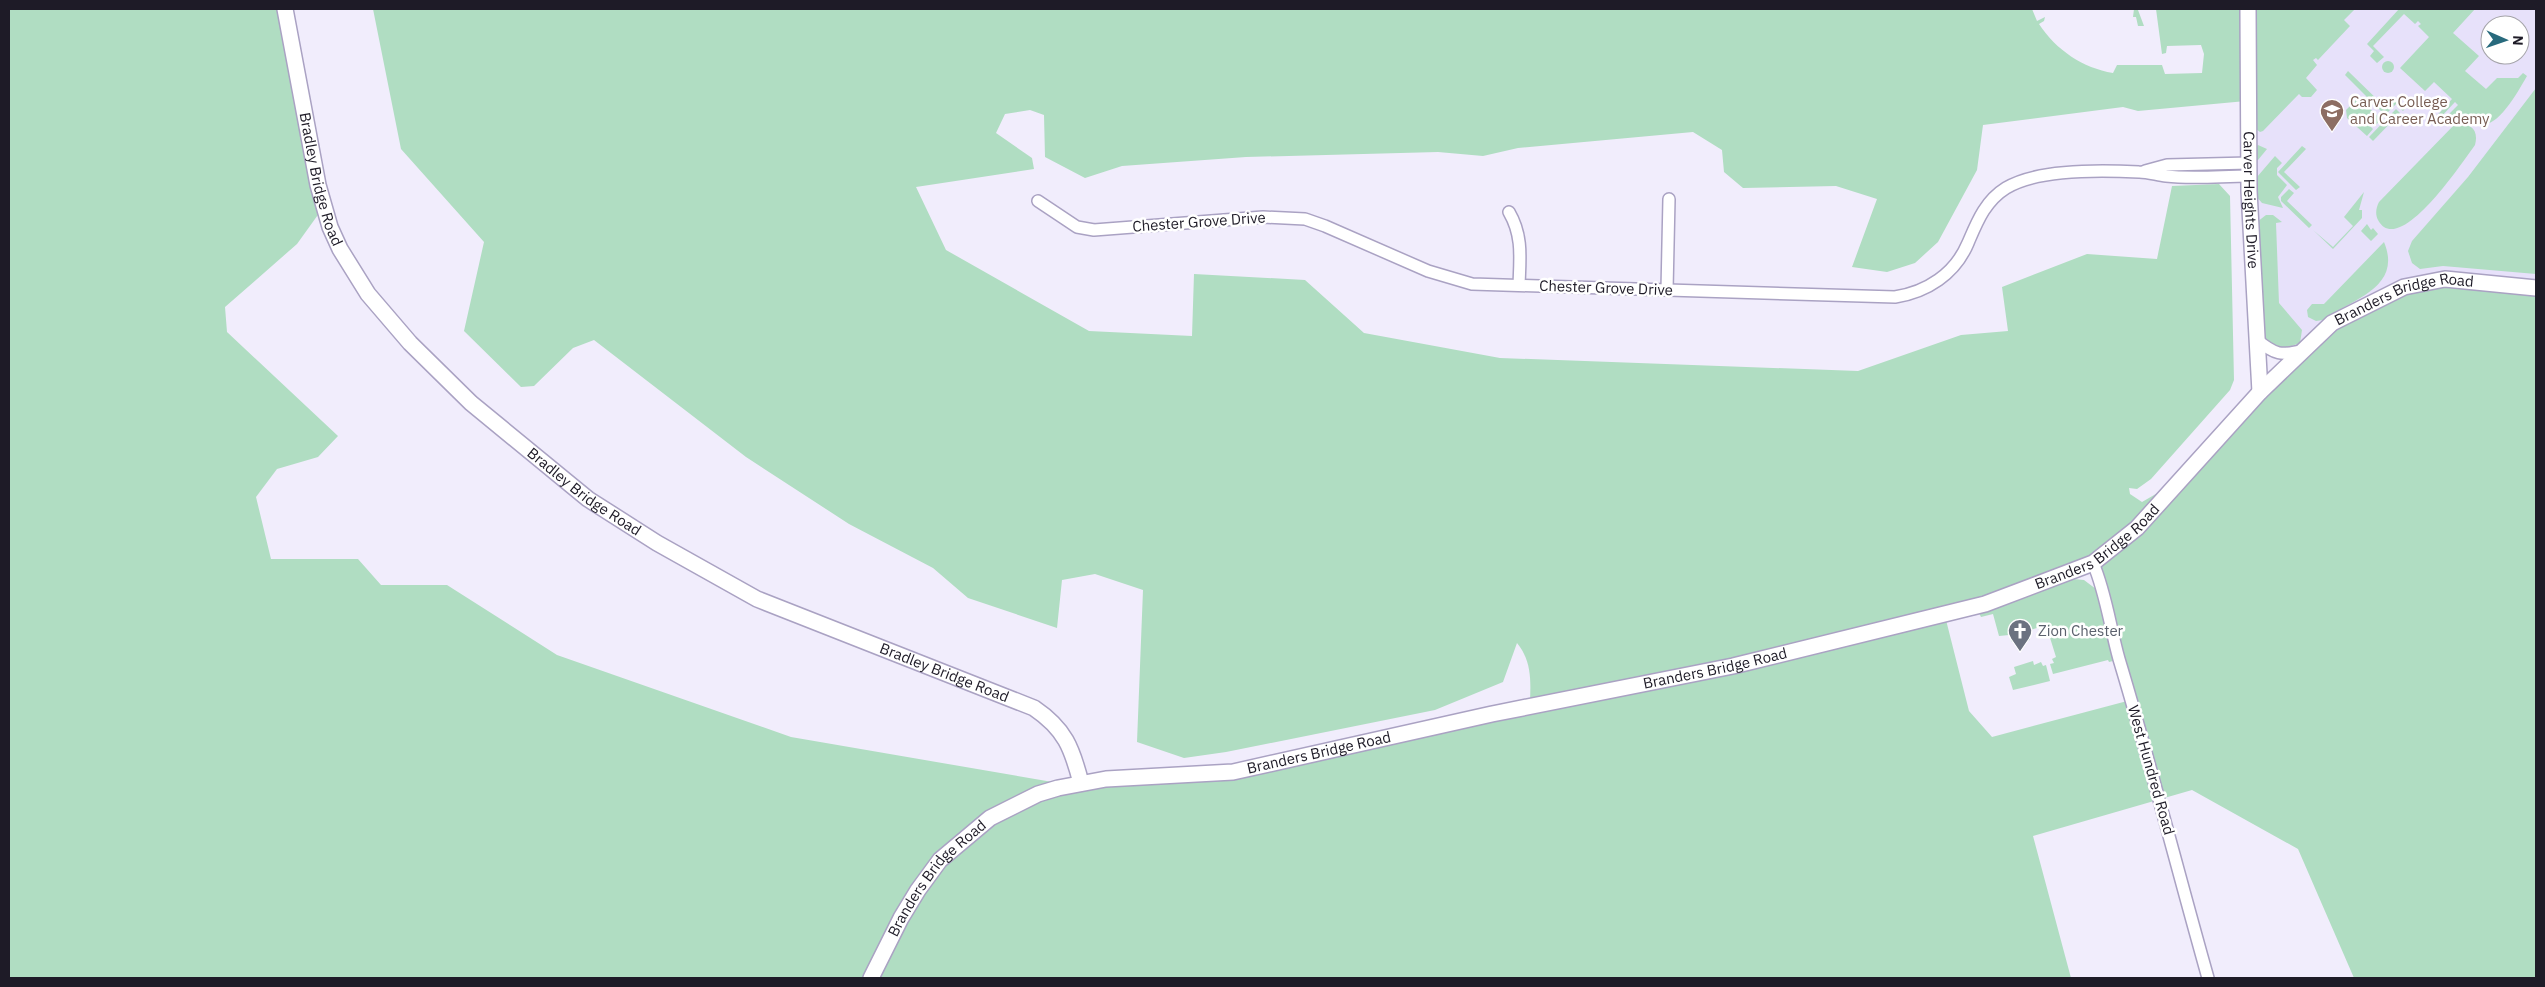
<svg xmlns="http://www.w3.org/2000/svg" width="2545" height="987" viewBox="0 0 2545 987" font-family="'IBM Plex Sans',sans-serif">
<style>
.built{fill:#e7e1fa;fill-rule:evenodd}
.green{fill:#b0ddc2}
.lines{fill:none;stroke-linecap:round;stroke-linejoin:round}
.minor-casing{stroke:#aaa2c3;stroke-width:14}
.tertiary-casing{stroke:#aaa2c3;stroke-width:18}
.minor{stroke:#fff;stroke-width:11}
.tertiary{stroke:#fff;stroke-width:15}
.labels{text-anchor:middle;stroke-width:5;stroke-linejoin:round;paint-order:stroke}
.education-label{font-size:15px;fill:#785e54;stroke:#fff;text-anchor:start}
.street-label{font-size:15px;fill:#1e1b27;stroke:#fff}
.worship-label{font-size:15px;fill:#5b616d;stroke:#fff;text-anchor:start}
</style>
<rect width="100%" height="100%" fill="#f1edfc"/>
<!-- built -->
<path class="built" d="M2250,9h286v279l-232,62 -48,-11zM2490,25h30v30h-30z"/>
<!-- green -->
<g class="green">
<path d="M9,9h271l40,203 -23,32 -72,63 2,25 111,104 -20,21 -41,12 -21,28 15,62h87l23,26h66l110,70 234,82 279,48 138,-11 737,-158 24,95 23,26 139,-37 -38,-137 242,-238 70,-36 37,-7 94,9v687h-182l-56,-129 -106,-59 -159,46 38,142h-1198l78,-128 -80,128h-862z"/>
<path d="M373,9h1659l5,12 8,-4 -1,4 -5,3c17,26 44,44 74,49l4,-8h45l3,9 37,-1 2,-19 -3,-9 -34,1 -1,7 -4,1 -6,-45h89l1,92 -108,10 -15,-4 -140,18 -6,45 -39,72 -23,21 -28,9 -35,-5 25,-68 -41,-13 -93,2 -19,-16 -2,-22 -29,-18 -175,16 -35,8 -45,-4 -192,5 -124,9 -37,12 -40,-21 -1,-42 -14,-5 -25,4 -9,19 36,25 2,11 -118,18 30,63 143,81 103,5 2,-62 111,6 59,53 136,25 358,13 103,-36 47,-4 -6,-44 85,-33 70,5 15,-73 47,-2 11,12 4,184 -4,10 -79,89 -14,10 -8,-1 1,6 12,8 19,-11 -21,27 -33,29 -24,14 -100,38 -121,31 -332,71c1,-22 1,-41 -13,-58l-14,39 -68,28 -209,42 -42,6 -47,-16 6,-152 -48,-16 -33,6 -5,48 -89,-30 -35,-30 -84,-44 -103,-67 -152,-117 -21,8 -39,38 -13,1 -57,-56 20,-89 -83,-93z"/>
<path d="M2134,9l4,1 6,16h-6l-2,-9h-3z"/>
<path d="M2255,9h100l-11,11 6,6 -32,34 -2,-2 -3,2 4,5 -11,13 11,12 -6,7h-9l-3,-3 -36,37 -3,1 -4,-3z"/>
<path d="M2399,9h76l-22,24 26,23 -14,15 21,18 11,-11h21l5,-5 4,3c-7,12 -27,49 -43,48 -4,0 -7,-4 -10,-6 -9,-7 -19,-4 -29,0l13,-13 -3,-3 -15,16 -7,2 19,-21 -18,-17 -9,9 -25,-23 29,-31 -11,-11 3,-2 -3,-3 -3,3 -11,-10 -31,32 11,11 -7,6 -7,-7 4,-5 -7,-7z"/>
<circle cx="2388" cy="67" r="6"/>
<path d="M2348,71l37,36 9,-10 8,7 6,-5 3,3 -8,9 -7,-7 -11,11 -40,-40z"/>
<path d="M2536,88v186l-93,-8 -23,3 -8,-6 -4,-12 4,-10 56,-64z"/>
<path d="M2358,98l23,21 -5,6 -5,-3 -2,3 4,4 -6,7 -20,-18 -1,-8z"/>
<path d="M2396,109l4,4 -27,28 -4,-4z"/>
<path d="M2456,123c15,0 23,7 19,22 -12,16 -76,114 -97,75 -3,-6 -2,-12 1,-18z"/>
<path d="M2258,145l9,4 -9,11h-3v-12z"/>
<path d="M2302,146l4,3 -22,23 16,15 -4,3 -18,-18z"/>
<path d="M2275,156l7,7 -5,5v7l10,10 -9,12 5,11 -21,-5 -6,-7 1,-19z"/>
<path d="M2289,189l5,4 -7,8 25,24 -3,3 -28,-27v-4z"/>
<path d="M2364,192l-5,18h3v8l-29,31 -20,-19 20,17 20,-21 -9,-9z"/>
<path d="M2266,215h7l9,7 -6,1 3,80 23,27 -2,13 -17,6 -15,-6 -6,-11 -5,-110z"/>
<path d="M2367,224l4,6 2,-2 5,6 -7,7 -10,-10z"/>
<path d="M2384,242c19,46 -32,57 -61,78l-7,1 -8,-4 -1,-7 5,-6h12z"/>
<path d="M2073,579l11,1 12,9 17,72 -4,1 -1,-2 -55,14 -3,-10 4,-1 -2,-4 4,-2 -10,-32 -19,6 3,9 -4,1 -1,-3 -13,4 -3,-7 -10,1 -6,-22 -12,3 -2,-4 1,-3z"/>
<path d="M2033,661l1,4 7,-3 2,4 3,-1 4,16 -37,9 -4,-13 7,-3 -2,-7z"/>
</g>
<g class="lines">
<!-- minor casing -->
<g class="minor-casing">
<g id="minor">
<path d="M2145,171l22,-6 82,-2"/>
<path d="M1038,201l39,26 17,3 169,-13 42,2 20,7 103,45 44,13 423,13c32,-5 60,-23 73,-54 9,-21 17,-42 38,-55 31,-19 96,-18 133,-16 9,0 18,3 27,4 27,3 56,0 83,0"/>
<path d="M1509,212c14,24 11,46 10,73"/>
<path d="M1667,290l2,-91"/>
<path d="M2256,339c19,16 25,17 48,11"/>
<path d="M2093,563c13,30 17,64 26,96 32,106 59,213 89,319"/>
</g>
</g>
<!-- tertiary casing -->
<g class="tertiary-casing">
<g id="tertiary">
<path id="s1" d="M285,9l33,176 12,42 10,22 28,45 42,49 61,60 117,96 69,44 100,56 277,109c31,21 38,40 47,75"/>
<path id="s2" d="M2248,9l1,182 11,201"/>
<path id="s3" d="M871,978l30,-60 17,-28 22,-30 50,-42 48,-24 20,-6 48,-9 127,-7 259,-58 241,-48 252,-62 108,-41 44,-35 123,-136 72,-69 72,-36 41,-8 91,9"/>
</g>
</g>
<!-- minor -->
<use href="#minor" class="minor"/>
<!-- tertiary -->
<use href="#tertiary" class="tertiary"/>
</g>
<!-- icons -->
<defs>
<g id="school-pin" transform="scale(1.25)"><path d="M0 17L-7.5 6A9.5 9.5 0 1 1 7.5 6Z" fill="#8d6e63" stroke="#fff"/><path d="M0-5L7-2L0 1L-7-2ZM-4 1L0 2.5L4 1V4Q0 6-4 4Z" fill="#fff"/></g>
<g id="church-pin" transform="scale(1.25)"><path d="M0 17L-7.5 6A9.5 9.5 0 1 1 7.5 6Z" fill="#6b7280" stroke="#fff"/><path d="M-1.2-6h2.4v3.5h3.3v2.4h-3.3V6h-2.4V-.1h-3.3v-2.4h3.3Z" fill="#fff"/></g>
</defs>
<g fill-rule="evenodd">
<use href="#school-pin" x="2332" y="111"/>
<use href="#church-pin" x="2020" y="631"/>
</g>
<g class="labels">
<!-- education labels -->
<g class="education-label">
<text x="2350" y="107">Carver College<tspan x="2350" dy="17">and Career Academy</tspan></text>
</g>
<!-- street labels -->
<g class="street-label">
<text dy="5" stroke="none"><textPath href="#s1" startOffset="174">Bradley Bridge Road</textPath></text>
<text dy="5" stroke="none"><textPath href="#s2" startOffset="191">Carver Heights Drive</textPath></text>
<text transform="translate(1199 222) rotate(-4)" y="5">Chester Grove Drive</text>
<text transform="translate(1606 288) rotate(2)" y="5">Chester Grove Drive</text>
<text dy="5" stroke="none"><textPath href="#s3" startOffset="1756">Branders Bridge Road</textPath></text>
<text dy="5" stroke="none"><textPath href="#s1" startOffset="594">Bradley Bridge Road</textPath></text>
<text dy="5" stroke="none"><textPath href="#s3" startOffset="1351">Branders Bridge Road</textPath></text>
<text dy="5" stroke="none"><textPath href="#s3" startOffset="946">Branders Bridge Road</textPath></text>
<text dy="5" stroke="none"><textPath href="#s1" startOffset="999">Bradley Bridge Road</textPath></text>
<text dy="5" stroke="none"><textPath href="#s3" startOffset="541">Branders Bridge Road</textPath></text>
<text transform="translate(2151 770) rotate(74)" y="5">West Hundred Road</text>
<text dy="5" stroke="none"><textPath href="#s3" startOffset="121">Branders Bridge Road</textPath></text>
</g>
<!-- worship labels -->
<g class="worship-label">
<text x="2038" y="636">Zion Chester</text>
</g>
</g>
<!-- border -->
<rect width="2545" height="987" fill="none" stroke="#1e1b27" stroke-width="20"/>
<!-- north arrow -->
<g transform="translate(2505 40) rotate(92)"><circle r="24" fill="#ffffff" stroke="#a5a4a9"/>
<path d="M0-4L9 19L0 12L-9 19Z" fill="#286a7d"/>
<text y="-8" font-size="14" font-weight="bold" text-anchor="middle" fill="#1e1b27">N</text>
</g>
</svg>
